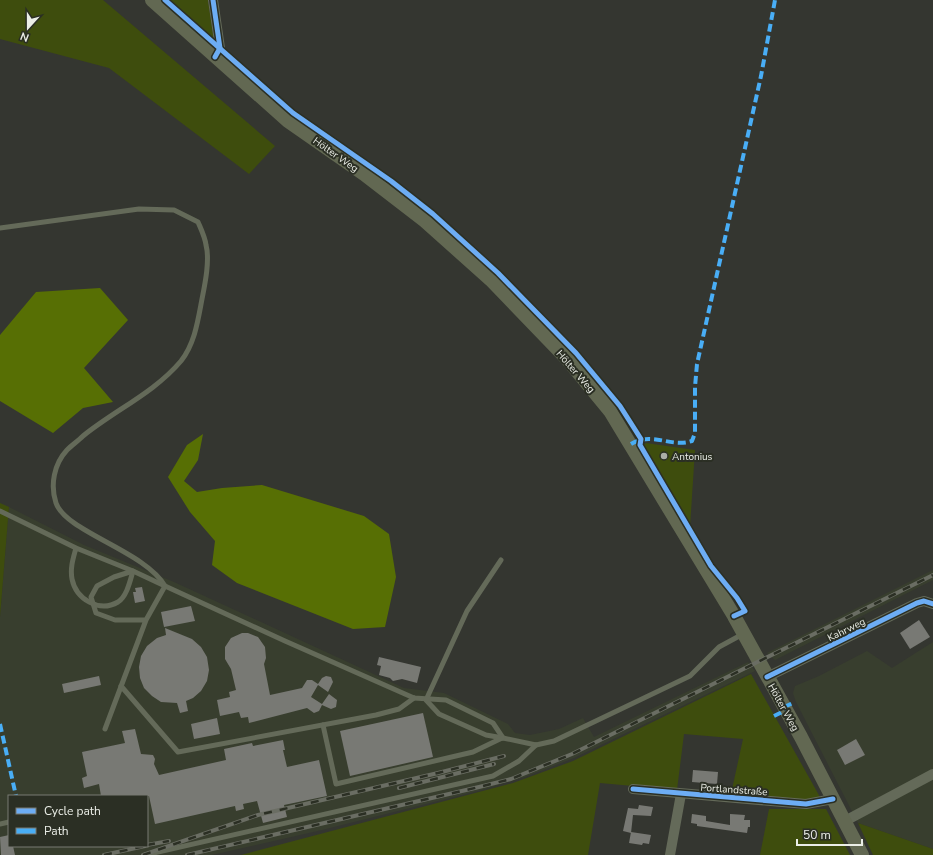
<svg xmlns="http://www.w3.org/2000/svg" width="933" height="855" viewBox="0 0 933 855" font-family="'Nunito Sans',sans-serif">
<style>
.built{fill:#383e2e;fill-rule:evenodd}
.green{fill:#3e4d0d}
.water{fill:#576f04}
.building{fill:#787974}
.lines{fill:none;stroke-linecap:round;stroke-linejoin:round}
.lane{stroke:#646a59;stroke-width:5}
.street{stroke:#646a59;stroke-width:10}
.secondary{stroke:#626852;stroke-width:14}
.rail-casing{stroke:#6a6d63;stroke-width:4}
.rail{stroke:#2b2f24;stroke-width:2.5;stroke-dasharray:8;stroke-linecap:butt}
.quiet{stroke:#49aef6;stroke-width:4;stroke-dasharray:8 4;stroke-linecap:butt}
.cycleway-casing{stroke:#2b2f24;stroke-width:8}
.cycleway{stroke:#6dadf4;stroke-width:5}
.poi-dot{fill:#abaea7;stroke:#2b2f24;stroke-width:1.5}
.labels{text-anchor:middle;stroke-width:4;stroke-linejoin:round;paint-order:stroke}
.street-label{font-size:10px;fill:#ebeee7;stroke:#2b2f24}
.poi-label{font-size:10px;fill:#ebeee7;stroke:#2b2f24;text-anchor:start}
</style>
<rect width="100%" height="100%" fill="#343630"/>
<!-- built -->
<g class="built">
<path d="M9,507l75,38 90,37 230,106 40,5 64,31 7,9 15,2 29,-6 24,-11 11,19 154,-75 7,9 -181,87 -49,19 -47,14 -156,39 -110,25h-212v-238zM9,796h138v50h-138z"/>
<path d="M933,570v10l-158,80 -8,-7z"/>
<path d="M933,642v207l-75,-26 -62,-121 -3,-9 2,-7 24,-10 48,-25 25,17z"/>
</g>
<!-- green -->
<g class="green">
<path d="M0,0h103l172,146 -26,28 -140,-106 -109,-29z"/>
<path d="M168,0h40l6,41z"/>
<path d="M646,443l49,7 -5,77 -47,-81z"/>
<path d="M0,503l9,4 -9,110z"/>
<path d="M751,674l69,123 -16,4 -73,-7 12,-55 -59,-5 -7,56 -77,-7 -12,72h-347l272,-72 60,-22z"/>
<path d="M769,809h57l24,46h-90z"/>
<path d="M858,823l75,26v6h-60z"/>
</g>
<!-- water -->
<g class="water">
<path d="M100,288l28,32 -44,48 29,34 -30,6 -30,25 -53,-32v-66l36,-43z"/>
<path d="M203,434l-5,26 -14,21 13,11 25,-4 40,-3 102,31 25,18 7,43 -11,50 -32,2 -116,-46 -25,-18 3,-24 -25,-29 -22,-35 19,-32z"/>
</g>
<!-- building -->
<g class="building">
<path d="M142,587l3,14 -10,2 -2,-11h3l-1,-4z"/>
<path d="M191,606l4,15 -31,6 -3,-15z"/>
<path d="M919,620l11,17 -20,12 -10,-16z"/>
<path d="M165,628l27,11 9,8 6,10 2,13 -2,11 -6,10 -8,7 -7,3 2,10 -8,2 -3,-10 -16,-1 -9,-6 -8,-8 -4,-10 -1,-11 2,-11 6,-10 10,-8 9,-3z"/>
<path d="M242,633h6l10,4 7,10 1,11 -2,6 6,31 32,-7 5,-8h5l6,4 4,-6 4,-2 5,1 2,5 -5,10 -10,-7 -7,12 11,7 7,-10 8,6 -1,7 -5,2 -9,-4 -3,6 -5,2 -7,-5 -58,15 -1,-6 -7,1 -2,-6 -19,4 -3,-16 13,-3 -1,-5 7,-2 -5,-21 -6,-10v-12l6,-9z"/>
<path d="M379,657l42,10 -4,16 -15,-4 -9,2 -3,-3 -11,-3 2,-9 -4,-1z"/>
<path d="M99,676l2,9 -37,8 -2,-9z"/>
<path d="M423,713l10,44 -83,19 -10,-45z"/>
<path d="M217,718l3,16 -26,5 -3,-15z"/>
<path d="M135,729l6,25 12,1 2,4 -1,5 5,11 67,-15 -2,-11 28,-6 1,3 30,-6 2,10h-2l4,17 32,-7 8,36 -43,9 3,12 -24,6 -6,-22 -14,3 1,5 -8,2 -1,-5 -80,18 -6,-28h-48l-2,-12 -15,4 -2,-10 5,-2 -5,-24 43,-9 -3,-12z"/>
<path d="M856,739l9,16 -20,10 -8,-15z"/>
<path d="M693,770l25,2 -1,12 -25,-2z"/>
<path d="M639,805l14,2 -2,9 -18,-1 -2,18 -8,-2 5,-23 10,1z"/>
<path d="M692,814l14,2v5l24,4v-11l15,1 -1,5h6v7h-7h5l-1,6 -50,-7v-2l-6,-1z"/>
<path d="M631,832l20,3 -2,9 -6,-1 -1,2 -13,-2z"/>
<path d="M9,835v11h4l2,9h-14l-1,-18z"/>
</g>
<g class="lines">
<!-- lane -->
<g class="lane">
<path d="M0,228l139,-19 35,1 24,12c3,7 7,15 8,23 4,15 -1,39 -4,54 -4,21 -7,44 -21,62 -27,32 -66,49 -98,75 -5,5 -11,9 -16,14 -13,14 -17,35 -11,53 10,29 89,48 109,83l120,55 129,57 32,2 47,23 10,15 33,7 18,-4 136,-65 29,-29 24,-13"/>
<path d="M0,511l76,37 57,23c-3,10 -6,25 -15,31 -19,11 -42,-3 -46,-23 -2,-11 1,-20 4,-31"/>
<path d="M501,560l-34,51 -41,89 13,14 47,21 17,3"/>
<path d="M121,686l57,66 198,-37 23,-6 15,-11"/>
<path d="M323,725l13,59 137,-32 29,-14"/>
<path d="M105,729l41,-109 19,-34 -32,-15 -19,6 -17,9 -6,11 5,16 19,7h31"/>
<path d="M0,824l9,-2"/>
<path d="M145,855l348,-79 26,-15 17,-16"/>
</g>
<!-- street -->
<g class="street">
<path d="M213,0l7,48 -5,9"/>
<path d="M767,677l150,-74 7,-2 9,3"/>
<path d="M633,789l173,15 27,-5"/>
<path d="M845,821l88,-47"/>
<path d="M670,855l11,-61"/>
</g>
<!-- secondary -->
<path class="secondary" d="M152,0l136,121 76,53 61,47 66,59 77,80 42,51 124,205 67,121 61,118"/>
<!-- rail casing -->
<g class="rail-casing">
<g id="rail">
<path d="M399,788l95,-24"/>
<path d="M147,845l22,-4"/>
<path d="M104,855l41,-9"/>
<path d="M143,855l115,-40 180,-42 66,-17"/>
<path d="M187,855l292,-68 32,-8 61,-25 361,-179"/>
</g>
</g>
<!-- rail -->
<use href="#rail" class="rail"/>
<!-- quiet -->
<g class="quiet">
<path d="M631,444c21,-13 39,4 61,-3l3,-8v-46l2,-23 64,-288 14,-76"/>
<path d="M784,707l9,-4"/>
<path d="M774,716l12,-6"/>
<path d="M0,724l16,72"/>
</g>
<!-- cycleway casing -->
<g class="cycleway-casing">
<g id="cycleway">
<path d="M165,0l128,113 98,68 42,33 65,59 78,80 44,53 21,33 -1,6 71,121 26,32 8,13 -11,5"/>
<path d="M213,0l7,48 -5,9"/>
<path d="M767,677l150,-74 7,-2 9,3"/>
<path d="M633,789l173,15 27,-5"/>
</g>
</g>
<!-- cycleway -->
<use href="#cycleway" class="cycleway"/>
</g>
<!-- markers -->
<circle class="poi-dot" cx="664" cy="456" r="4"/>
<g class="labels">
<!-- street labels -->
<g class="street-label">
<text transform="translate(336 154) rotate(35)" y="4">Hölter Weg</text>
<text transform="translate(576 371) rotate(49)" y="4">Hölter Weg</text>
<text transform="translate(846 629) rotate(-26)" y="4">Kahrweg</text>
<text transform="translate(784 707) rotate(61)" y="4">Hölter Weg</text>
<text transform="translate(734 789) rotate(4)" y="4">Portlandstraße</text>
</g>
<!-- poi labels -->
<g class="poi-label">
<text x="672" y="460">Antonius</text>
</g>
</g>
<!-- legend -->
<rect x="8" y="795" width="140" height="52" fill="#2b2f24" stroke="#787b72"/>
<rect x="16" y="808" width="20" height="6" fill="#6dadf4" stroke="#787b72"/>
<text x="44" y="815" font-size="12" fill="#ebeee7">Cycle path</text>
<rect x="16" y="828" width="20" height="6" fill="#49aef6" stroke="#787b72"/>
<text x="44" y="835" font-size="12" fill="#ebeee7">Path</text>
<!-- north arrow -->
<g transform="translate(28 28) rotate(201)" stroke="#2b2f24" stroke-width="3" paint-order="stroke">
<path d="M0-3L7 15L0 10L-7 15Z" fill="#ebeee7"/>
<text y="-6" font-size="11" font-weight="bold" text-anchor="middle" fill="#ebeee7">N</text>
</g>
<!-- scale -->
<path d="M797 839v6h65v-6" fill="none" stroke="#ebeee7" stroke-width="2"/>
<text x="803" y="839" font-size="12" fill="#ebeee7" stroke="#2b2f24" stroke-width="3" paint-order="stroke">50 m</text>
</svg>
